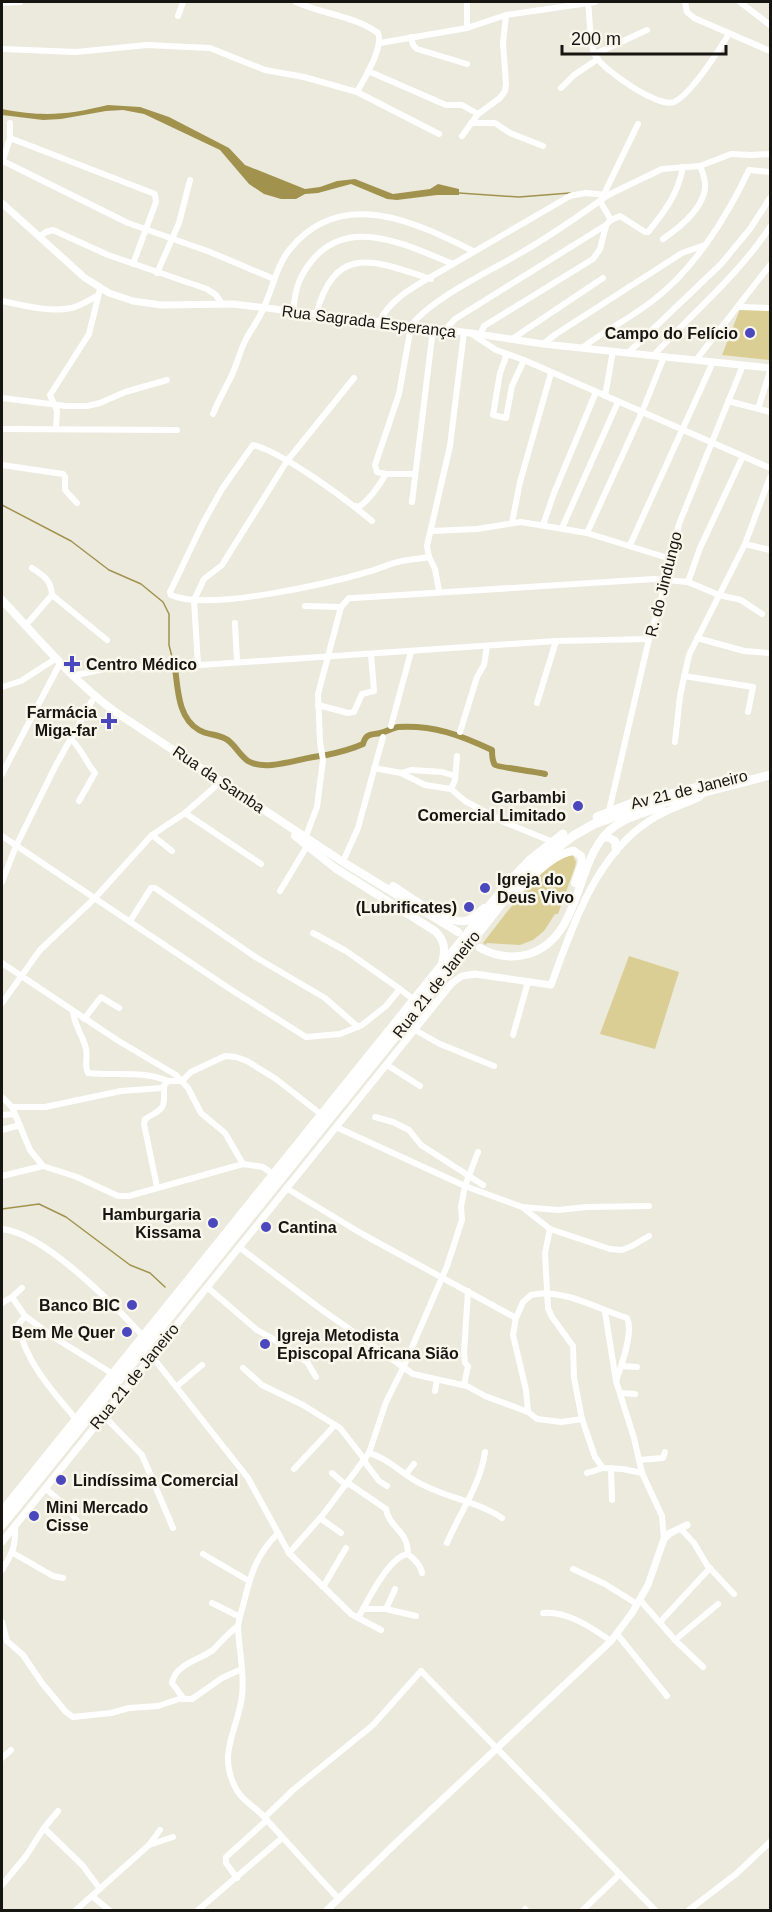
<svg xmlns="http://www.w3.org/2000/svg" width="772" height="1912" viewBox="0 0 772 1912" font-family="Arial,sans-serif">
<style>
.green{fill:#dace95}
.water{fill:#a1934e}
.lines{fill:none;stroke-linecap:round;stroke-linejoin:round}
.stream{stroke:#a1934e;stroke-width:1.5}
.canal{stroke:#a1934e;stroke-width:6}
.minor{stroke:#fff;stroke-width:6}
.tertiary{stroke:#fff;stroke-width:7}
.secondary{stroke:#fff;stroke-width:8}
.primary{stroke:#fff;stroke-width:9}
.poi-dot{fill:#4b48be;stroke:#f9f7eb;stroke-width:2}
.labels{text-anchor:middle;stroke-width:5;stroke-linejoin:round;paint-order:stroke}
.street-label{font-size:16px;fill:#161511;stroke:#f9f7eb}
.poi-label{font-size:16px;font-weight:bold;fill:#161511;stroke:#f9f7eb;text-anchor:end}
</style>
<rect width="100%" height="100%" fill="#eceadd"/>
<!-- green -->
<g class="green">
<path d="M740,309l30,2v49l-48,-5z"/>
<path d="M573,855l3,7 -1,5 -17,47h-3l-11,17 -11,9 -13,5 -33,-2 -1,2 -3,-2c18,-23 61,-84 90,-88z"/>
<path d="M629,956l50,16 -24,77 -55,-15z"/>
</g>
<!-- water -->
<path class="water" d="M108,105l32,2 29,10 60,31 16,17 60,24 15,-2 17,-6 18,-2 38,15 37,-5 8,-5 21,5v6h-22l-40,5 -10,-1 -36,-15 -33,9 -13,1 -9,5h-15l-17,-5 -15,-10 -29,-34 -76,-36 -21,-4 -17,1 -45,8 -18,1 -41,-5v-6c41,8 65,6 106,-4z"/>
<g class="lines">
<!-- stream -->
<g class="stream">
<path d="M459,193l60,4 51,-4"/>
<path d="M2,505l69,36 38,29 32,14 22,18 6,12v31l5,20"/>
<path d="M2,1209l37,-5 27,13 64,48 20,8 15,14"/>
</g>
<!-- canal -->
<g class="canal">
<path d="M175,668c3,22 3,50 24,62 8,5 18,4 27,9 8,4 13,16 22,22 18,11 52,-3 72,-5"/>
<path d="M322,756c15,-3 28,-6 41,-12 3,-11 8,-9 17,-11 7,-1 11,-5 18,-6 36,-2 62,8 94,23 0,5 0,11 3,15 2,2 43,7 50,9"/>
</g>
<!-- minor -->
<g class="minor">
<path d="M296,2c26,12 59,14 82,31 6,14 -14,46 -21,59"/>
<path d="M588,2c2,14 1,43 8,55 9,14 62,51 78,45 16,-7 45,-52 55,-68"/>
<path d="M685,2l2,10 7,6 76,33"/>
<path d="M740,2l30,23"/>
<path d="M2,3l18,-1"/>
<path d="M178,16l5,-14"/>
<path d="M467,28v-26"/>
<path d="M411,37l2,8 4,4 50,15"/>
<path d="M380,43l87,-15 39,-13 89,-13"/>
<path d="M2,49l74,3 71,-7 63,3 55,22 39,7 53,15 82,42"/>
<path d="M595,54l52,-24"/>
<path d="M368,71l78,34h16l16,9"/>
<path d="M561,88l13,-13 24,-16"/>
<path d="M471,123h24l15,10 33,13"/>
<path d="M462,136l16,-22 22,-16 5,-7 1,-7 -3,-41 3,-28"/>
<path d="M10,138l145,56 1,8 -23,62"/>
<path d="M3,161l125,62 82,29 64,27"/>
<path d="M2,163l8,-25v-15"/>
<path d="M604,194l34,-70"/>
<path d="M611,220l9,-4 25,16h3c17,-21 30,-38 35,-65"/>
<path d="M40,236l6,-4 7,-2 55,25 99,34 9,6 6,9"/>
<path d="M663,239c16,-11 39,-30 42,-50 1,-8 -2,-16 -5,-23"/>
<path d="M453,264l117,-68 15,-3 23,2 54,-26 38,-3 31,-12 20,1 19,-1"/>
<path d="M157,273l22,-50 11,-43"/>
<path d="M2,301c19,4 50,12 69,7 9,-2 18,-8 26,-12"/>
<path d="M738,307l32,1"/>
<path d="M293,312c1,-9 2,-19 5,-27 3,-10 10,-20 17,-28 38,-41 95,-10 138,7 -25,16 -63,31 -74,59"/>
<path d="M316,315c19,-73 59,-54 115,-36"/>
<path d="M445,330l10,-11 151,-94 5,-5 -11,-19"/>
<path d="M472,334l24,16 28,10 246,108"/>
<path d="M480,335l4,-9 109,-67 7,-10 6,-23"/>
<path d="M512,339l91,-61"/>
<path d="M543,344l13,-10 126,-81 23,-8"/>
<path d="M582,348c22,-17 47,-29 69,-46 42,-31 76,-85 98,-132l21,2"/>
<path d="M628,353l93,-89 29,-35 20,-31"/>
<path d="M507,354l-7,19 -7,42 13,3 6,-32 12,-26"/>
<path d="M653,356c40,-44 84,-79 117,-129"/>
<path d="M696,360l74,-95"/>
<path d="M605,396l8,-45"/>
<path d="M2,398l64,8h21l13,-3 25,-11 42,-12"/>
<path d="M728,401l42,11"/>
<path d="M758,409l12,-38"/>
<path d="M213,414c5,-13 12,-25 18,-37 6,-13 9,-26 15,-38 6,-11 14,-21 18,-32 9,-20 13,-42 26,-58 51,-63 125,-27 183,2"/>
<path d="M2,429l175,1"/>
<path d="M56,429l1,-18 -7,-16 39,-61 11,-45"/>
<path d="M2,465l61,9 2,3v13l12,13"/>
<path d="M386,474l-9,-2 -2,-7 24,-71 12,-68c18,-26 79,-55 108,-72 31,-18 60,-38 89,-59"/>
<path d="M412,502l21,-173"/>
<path d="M355,506l4,1c12,-9 20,-21 27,-33h28"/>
<path d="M372,521c-25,-21 -89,-69 -119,-76l-31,44 -19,34 -33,69 1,3c37,17 159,-12 200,-24 10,-3 20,-8 31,-10 9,-2 18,-2 27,-4l6,12 4,22"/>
<path d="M512,523l8,-41 31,-109"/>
<path d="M543,525l11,-32 42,-101"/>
<path d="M562,528l56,-126"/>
<path d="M431,531l46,-2 44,-7 66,11 84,26"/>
<path d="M587,533l55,-121 22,-55"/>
<path d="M745,544l25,6"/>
<path d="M630,545l83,-183"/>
<path d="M429,557l-2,-11 23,-100 14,-114"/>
<path d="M32,568c12,8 19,12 20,27l55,45"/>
<path d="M688,582l31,13 22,5 21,14"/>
<path d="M305,606l36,1"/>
<path d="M235,623l2,39"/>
<path d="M26,625l26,-30"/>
<path d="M697,638l47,13 26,2"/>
<path d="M198,665l-4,-65 10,-21 18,-14 65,-104 67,-83"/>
<path d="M72,676l36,-8 63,-1 385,-26 93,-2"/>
<path d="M684,676l69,11 -5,25"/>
<path d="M2,687l19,-6 31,-20"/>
<path d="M537,703l19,-62"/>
<path d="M318,705l30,8 6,-1 8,-18 12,-3 -3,-37"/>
<path d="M391,726l20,-74"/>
<path d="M460,732l17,-55 7,-12 3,-19"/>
<path d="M71,739c12,12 14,22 24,34l-16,28"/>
<path d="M675,742l5,-46 9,-41 56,-111 25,-67"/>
<path d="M374,768l27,5 10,-3 31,2 13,4"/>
<path d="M401,773l24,12 26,4 14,12 39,21 49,20"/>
<path d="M2,774l56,-107"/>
<path d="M451,789l4,-9 2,-24"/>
<path d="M609,811l40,-172 11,-35 19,-80 64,-159"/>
<path d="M185,813l76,51"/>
<path d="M152,835l20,16"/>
<path d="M2,836l228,153 76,48 34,-3 22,-9 24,-19 14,-17 14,11"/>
<path d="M306,836l11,-29 6,-47 -3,-18 -2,-48 23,-87 8,-9h5l300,-19 34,3 12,-34 43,-92"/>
<path d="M345,857l13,-29 25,-91"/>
<path d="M2,882l14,-36 40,-81 36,-64"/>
<path d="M280,891l27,-45"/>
<path d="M130,921l21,-33h4l102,70 68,40 33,29"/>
<path d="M313,933l33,18 54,38"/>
<path d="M2,963l115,77 59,35 12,13 13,25 24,20 18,31"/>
<path d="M2,1003l38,-53 54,-51 58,-64 33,-22 32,-28"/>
<path d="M73,1012c2,16 10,23 13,37 2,8 -2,16 2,24 26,3 54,-3 80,8"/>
<path d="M84,1019l17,-22 18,11"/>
<path d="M415,1030l25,14 54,22"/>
<path d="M513,1035l15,-53"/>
<path d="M387,1065l33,21"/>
<path d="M2,1097l10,10 18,43 13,16 34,11 41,19h11l114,-32 20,3 11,8"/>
<path d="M12,1107h33l76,-16 41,-3 6,-7h14l9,-9 34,-16 11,1 11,4 29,18 46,36"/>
<path d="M2,1115l13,-1"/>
<path d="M375,1117l18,5 16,8 12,15 62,40"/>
<path d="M336,1127l129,59 57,21 36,3 29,-3 62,-1"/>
<path d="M2,1130l18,-5"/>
<path d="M2,1176l41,-10"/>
<path d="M157,1187l-13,-63 1,-5c19,-11 20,-10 19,-32"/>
<path d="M286,1188l78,47 152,83"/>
<path d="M522,1207l28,22 60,20 12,1 10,-4 17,-10"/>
<path d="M2,1229c42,4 112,76 141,107"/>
<path d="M550,1229l-5,24 3,55 4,9 21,29 1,32 8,41 13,38 8,11 20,1 19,4 20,43 2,23"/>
<path d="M239,1247l79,60 95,67 54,12 18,10 43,16 9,7 24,3 21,-3"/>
<path d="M207,1287l50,43 18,10 32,22 9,15"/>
<path d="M12,1297l13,19 -7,9c7,36 35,67 58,94"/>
<path d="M2,1303l10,-6 10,-9"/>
<path d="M605,1312l11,69 18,57 8,35"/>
<path d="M25,1316l27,20 61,38"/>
<path d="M151,1355l97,123 41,75 62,61 30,16"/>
<path d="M621,1366l16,1"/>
<path d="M243,1368l19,17 41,20 37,23 25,32"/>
<path d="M464,1385l4,-19 -3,-3 -1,-10 4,-62"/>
<path d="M176,1387l26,-22"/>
<path d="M435,1391l2,-11"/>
<path d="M620,1393l15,1"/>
<path d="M528,1412l-2,-22 -13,-55 3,-17 7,-16 8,-7c33,-7 66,14 96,23 7,14 -6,49 -11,63"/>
<path d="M103,1415l39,40 31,73"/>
<path d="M369,1453c18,5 30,18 45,27 27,17 61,20 88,38"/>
<path d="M639,1460l24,-2 2,-6"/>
<path d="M364,1461l15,20 8,5"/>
<path d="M611,1468l1,32"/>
<path d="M294,1469l41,-44"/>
<path d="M332,1473l14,12"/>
<path d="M587,1473l16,-5"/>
<path d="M406,1474l8,-10"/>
<path d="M348,1483l38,26c3,19 22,21 22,45"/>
<path d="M45,1488l23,20 16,23"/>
<path d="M320,1518l21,15"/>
<path d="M681,1529l13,14 13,22 27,29"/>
<path d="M278,1533c-22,22 -28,43 -35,73 -2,7 -5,15 -5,22 1,23 7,45 4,68 -5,37 -25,56 -6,93 8,14 20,18 29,29 25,27 49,55 74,81"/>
<path d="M447,1543c13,-31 33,-57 38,-91"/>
<path d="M13,1553l40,23 10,2"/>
<path d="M289,1553l33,-37 47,-63 17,-51 17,-34 44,-102 15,-46 -1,-13 4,-21 13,-34"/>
<path d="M203,1554l46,27"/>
<path d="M573,1569l32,15 32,20"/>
<path d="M2,1570c11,-18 14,-24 13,-45"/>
<path d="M323,1587l23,-39"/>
<path d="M640,1600l35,40 28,27"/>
<path d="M212,1603l28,14"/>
<path d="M363,1609h23l30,7"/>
<path d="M386,1609l9,-20"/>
<path d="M543,1613c25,-2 49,15 68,28"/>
<path d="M358,1618c10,-17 30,-61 50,-64 6,5 13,11 14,19"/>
<path d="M2,1622l5,19 16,14 19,28 24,29 7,5 38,-4 18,-5 29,-2 21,-7h13l30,-21 20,-9"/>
<path d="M660,1622l50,-54"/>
<path d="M617,1634l50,62"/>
<path d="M675,1640l43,-36"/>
<path d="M184,1699l-12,-16c3,-19 28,-23 41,-33 8,-8 15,-17 25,-24"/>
<path d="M2,1758l9,-8"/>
<path d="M265,1817l28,-27 80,-65 48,-54 234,239"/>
<path d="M44,1828l39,38 17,23"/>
<path d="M149,1845l24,-8"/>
<path d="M237,1878l-11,-15v-6l41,-37"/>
<path d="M2,1885l24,-29 18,-28 14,-17"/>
<path d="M93,1897l16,13"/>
<path d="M525,1909l1,1"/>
<path d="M76,1910l73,-65 11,-15"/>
<path d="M198,1910l84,-72"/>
<path d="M583,1910l37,-36"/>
<path d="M689,1910l47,-36 34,-32"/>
</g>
<!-- tertiary -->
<g class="tertiary">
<path d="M2,203l83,75 24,15 24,8 28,4 72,-1 238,29 72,11 227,24"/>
<path d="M2,1542l450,-559 10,-7 13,-2 76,11c21,-57 44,-129 98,-164 16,-11 34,-16 51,-24"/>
<path d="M327,1910l70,-68 214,-201 21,-28 16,-28 16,-46 6,-6 17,-8"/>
</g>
<!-- secondary -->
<g class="secondary">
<path d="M2,600c36,38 69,79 112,111l229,151 115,70"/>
<path d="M295,836l40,32 100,63c11,10 10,20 7,33"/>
<path d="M603,838l5,-1 7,4 1,10"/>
<path d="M393,886c16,10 53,38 72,35 8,-1 13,-8 19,-13"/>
<path d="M508,900c16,-15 44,-48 66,-49l7,5 1,6 -7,21"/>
<path d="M480,948c15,8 32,11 49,6 50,-16 46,-83 75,-118 15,-17 36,-22 57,-29"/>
</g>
<!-- primary -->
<g class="primary">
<path d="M597,817l36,-14 94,-23"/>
<path d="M2,1512l506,-629 22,-23 33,-26"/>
<path d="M2,1525l451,-560 67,-85 15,-15 38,-29 21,-12 34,-12 142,-37"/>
</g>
</g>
<!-- markers -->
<g class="poi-dot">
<circle cx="750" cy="333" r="6"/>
<path d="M69 655h6v6h6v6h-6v6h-6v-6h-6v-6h6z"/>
<path d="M106 712h6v6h6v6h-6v6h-6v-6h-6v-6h6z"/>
<circle cx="578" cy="806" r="6"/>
<circle cx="485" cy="888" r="6"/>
<circle cx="469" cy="907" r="6"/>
<circle cx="213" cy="1223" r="6"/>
<circle cx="266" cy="1227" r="6"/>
<circle cx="132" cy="1305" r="6"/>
<circle cx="127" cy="1332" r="6"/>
<circle cx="265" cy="1344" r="6"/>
<circle cx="61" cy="1480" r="6"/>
<circle cx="34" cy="1516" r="6"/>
</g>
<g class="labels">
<!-- street labels -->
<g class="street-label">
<text transform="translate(369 321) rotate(7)" y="6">Rua Sagrada Esperança</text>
<text transform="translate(663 584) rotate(-76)" y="6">R. do Jindungo</text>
<text transform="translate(219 779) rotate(34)" y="6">Rua da Samba</text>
<text transform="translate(689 789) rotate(-14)" y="6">Av 21 de Janeiro</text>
<text transform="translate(436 984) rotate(-52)" y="6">Rua 21 de Janeiro</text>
<text transform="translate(134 1376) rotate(-51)" y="6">Rua 21 de Janeiro</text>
</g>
<!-- poi labels -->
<g class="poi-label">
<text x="738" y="339">Campo do Felício</text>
<text x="86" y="670" text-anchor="start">Centro Médico</text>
<text x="97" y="718">Farmácia<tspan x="97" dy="18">Miga-far</tspan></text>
<text x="566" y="803">Garbambi<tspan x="566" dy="18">Comercial Limitado</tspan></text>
<text x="497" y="885" text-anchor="start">Igreja do<tspan x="497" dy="18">Deus Vivo</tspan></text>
<text x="457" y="913">(Lubrificates)</text>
<text x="201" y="1220">Hamburgaria<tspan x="201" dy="18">Kissama</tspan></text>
<text x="278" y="1233" text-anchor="start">Cantina</text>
<text x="120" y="1311">Banco BIC</text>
<text x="115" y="1338">Bem Me Quer</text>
<text x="277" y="1341" text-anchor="start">Igreja Metodista<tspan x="277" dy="18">Episcopal Africana Sião</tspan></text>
<text x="73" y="1486" text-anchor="start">Lindíssima Comercial</text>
<text x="46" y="1513" text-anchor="start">Mini Mercado<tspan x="46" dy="18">Cisse</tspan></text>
</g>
</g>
<!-- border -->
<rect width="772" height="1912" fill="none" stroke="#161511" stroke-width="6"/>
<!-- scale -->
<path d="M562 45v9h164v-9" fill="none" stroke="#161511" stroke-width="3"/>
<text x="571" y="45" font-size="18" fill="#161511" stroke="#f9f7eb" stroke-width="4.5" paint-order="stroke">200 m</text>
</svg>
